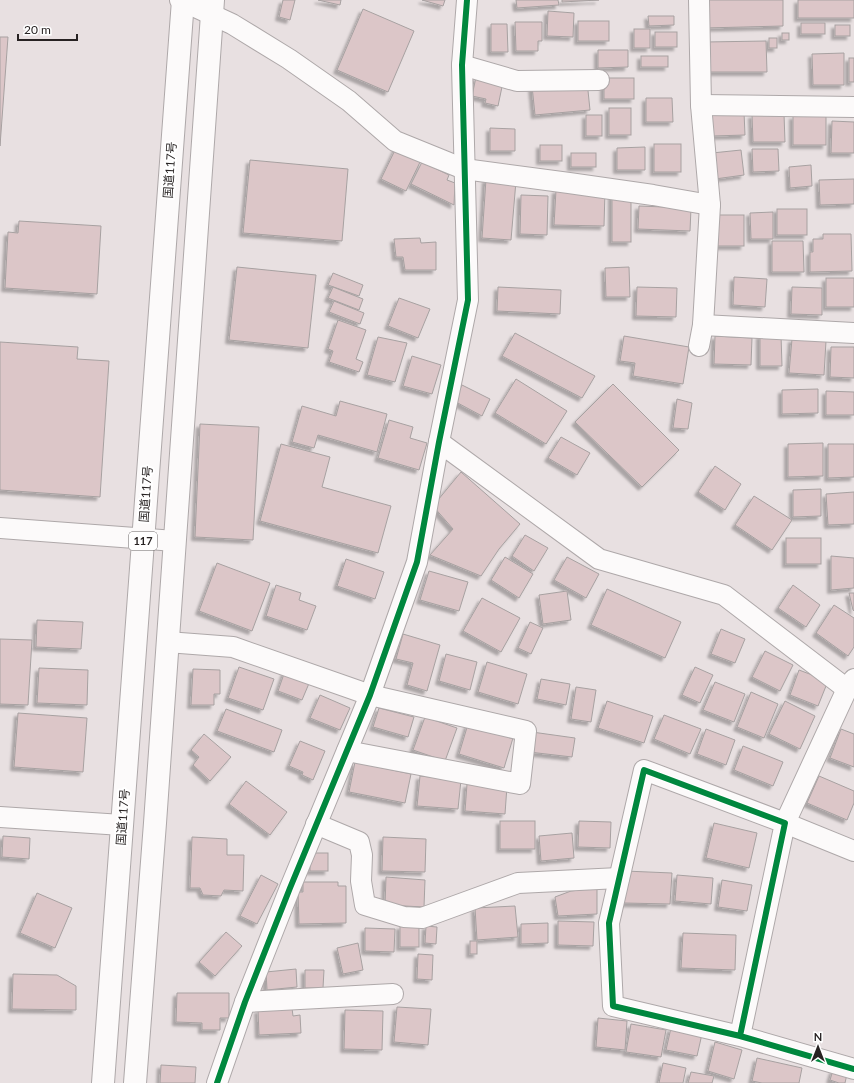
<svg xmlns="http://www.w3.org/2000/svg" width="854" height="1083" viewBox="0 0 854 1083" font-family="Lato,'Noto Sans JP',sans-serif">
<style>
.building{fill:#dcc6c8;stroke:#a7a1a1;filter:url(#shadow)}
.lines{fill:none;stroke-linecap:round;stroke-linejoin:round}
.minor-casing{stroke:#aea8a9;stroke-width:22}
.highway-casing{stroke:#aea8a9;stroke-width:24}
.minor{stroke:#fcfafa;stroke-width:20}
.highway{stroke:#fcfafa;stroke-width:22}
.cycleway-casing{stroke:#fff;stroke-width:8}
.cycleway{stroke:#00873e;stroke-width:6}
.labels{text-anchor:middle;stroke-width:4;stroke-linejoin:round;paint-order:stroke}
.shield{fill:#fff;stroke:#686464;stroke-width:1}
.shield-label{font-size:11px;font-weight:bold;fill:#272222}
.street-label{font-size:12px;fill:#272222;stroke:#fff}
</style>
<defs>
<filter id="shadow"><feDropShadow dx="-3.5" dy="3.5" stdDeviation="1" flood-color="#0004"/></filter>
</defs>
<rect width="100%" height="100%" fill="#e8e0e1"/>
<!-- building -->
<g class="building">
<path d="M283,0h12l-5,20 -11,-3z"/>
<path d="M318,0h23l-1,5z"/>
<path d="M422,0h23l-2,6z"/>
<path d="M516,0h42l1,5 -42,3z"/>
<path d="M562,0h37l-37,2z"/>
<path d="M704,0h79v26l-79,2z"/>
<rect x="798" y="0" width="56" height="18"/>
<path d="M363,9l51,22 -26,61 -51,-22z"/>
<path d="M548,11l26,2 -1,24 -26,-1z"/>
<path d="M648,16h26v9l-25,1z"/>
<rect x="578" y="21" width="31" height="20"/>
<path d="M515,22h27v19h-4v10h-22z"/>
<rect x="801" y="23" width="24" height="11"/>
<path d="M491,24h16l1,28h-17z"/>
<rect x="835" y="25" width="15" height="11"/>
<rect x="634" y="29" width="16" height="19"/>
<rect x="655" y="32" width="22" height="15"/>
<rect x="782" y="33" width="7" height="7"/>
<path d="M0,37h8l-8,109z"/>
<rect x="769" y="38" width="8" height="10"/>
<path d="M766,41l1,31h-62v-30z"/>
<path d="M598,50h30v17l-30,1z"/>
<path d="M844,53v32h-31l-1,-31z"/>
<rect x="641" y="56" width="27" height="11"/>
<rect x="849" y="58" width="5" height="24"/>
<path d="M476,77l27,5 -5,24 -13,-3 1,-4 -14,-3z"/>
<rect x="604" y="78" width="30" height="21"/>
<path d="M587,81l3,29 -55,5 -3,-29z"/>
<path d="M646,98h26l1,24h-27z"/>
<rect x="609" y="108" width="22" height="27"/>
<path d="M744,112l1,23 -32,1 -1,-23z"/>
<path d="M784,114l1,28h-32l-1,-27z"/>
<rect x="586" y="115" width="16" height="21"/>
<rect x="793" y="116" width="33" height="29"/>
<path d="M832,121l22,1v31h-23z"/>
<path d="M490,128l25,1v22h-25z"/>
<rect x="654" y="144" width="27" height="28"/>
<rect x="540" y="145" width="22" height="16"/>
<path d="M397,146l25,12 -16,33 -25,-12z"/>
<path d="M645,147v23h-28v-22z"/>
<path d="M752,149h26l1,22 -26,1z"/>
<path d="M741,150l3,25 -29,4 -3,-26z"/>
<rect x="571" y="153" width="25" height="14"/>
<path d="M250,160l98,9 -6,72 -99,-8z"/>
<path d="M422,162l27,13 -2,5 8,3 -1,22 -43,-21z"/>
<path d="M811,165l1,21 -22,2 -1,-21z"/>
<path d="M486,179l30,2 -5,59 -29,-2z"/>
<path d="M854,179v25l-34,1 -1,-25z"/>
<path d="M556,190l49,1 -1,35 -50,-1z"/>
<path d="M521,195l27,1 -1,39 -27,-1z"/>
<rect x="612" y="195" width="19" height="47"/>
<path d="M639,206l52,2 -1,23 -52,-2z"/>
<rect x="777" y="209" width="30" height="26"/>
<path d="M773,212v27h-22l-1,-26z"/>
<rect x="717" y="215" width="27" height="31"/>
<path d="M19,221l82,5 -4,68 -92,-6 3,-56 10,1z"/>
<path d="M823,234h28l1,37 -42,1v-20h3v-13h10z"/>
<path d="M420,238l1,5 15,-1v28h-31l-2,-13h-7l-2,-18z"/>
<path d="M772,241h31l1,31h-32z"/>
<path d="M237,267l79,8 -8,73 -79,-8z"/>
<path d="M629,267l1,30h-24l-1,-29z"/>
<path d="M333,273l30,12 -4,11 -31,-11z"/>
<path d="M734,277l33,2 -2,28 -32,-2z"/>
<rect x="826" y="278" width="28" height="29"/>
<path d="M333,287l30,12 -4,11 -31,-12z"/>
<path d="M498,287l63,3 -1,24 -63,-3z"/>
<path d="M637,287l40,1 -1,29 -40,-1z"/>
<path d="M792,287l30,1v27l-31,-1z"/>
<path d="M399,298l31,11 -12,29 -30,-12z"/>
<path d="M334,301l30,12 -4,11 -31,-12z"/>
<path d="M338,320l28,10 -10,29 7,3 -4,10 -30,-10 4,-11 -5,-2z"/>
<path d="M515,333l80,43 -13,22 -80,-42z"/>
<path d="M760,335h21l1,31h-22z"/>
<path d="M624,336l65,11 -6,37 -50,-8 2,-13 -15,-2z"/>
<path d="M715,336l37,2 -1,27 -37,-1z"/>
<path d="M378,337l29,6 -12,39 -28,-7z"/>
<path d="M792,339l34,2 -2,34 -35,-2z"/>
<path d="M0,342l78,5 -1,12 32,2 -9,136 -100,-7z"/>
<path d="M831,347h23v31l-24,-1z"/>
<path d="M412,356l29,9 -9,29 -29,-8z"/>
<path d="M516,379l51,32 -21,33 -51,-31z"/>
<path d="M613,384l66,66 -37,37 -67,-65z"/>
<path d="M462,385l28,14 -8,17 -28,-15z"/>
<path d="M818,389v24l-36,1v-24z"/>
<path d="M826,391l28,1v23h-28z"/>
<path d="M677,399l15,4 -4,26 -15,-1z"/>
<path d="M340,401l47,13 -10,38 -59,-17 -4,13 -22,-6 10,-36 34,10z"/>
<path d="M389,420l24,7 -3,11 17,5 -8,27 -41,-12z"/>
<path d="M200,424l59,3 -6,113 -58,-3z"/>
<path d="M561,437l29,16 -13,22 -29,-17z"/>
<path d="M823,443v33l-35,1v-33z"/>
<path d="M281,444l49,13 -8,30 69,19 -13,47 -118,-32z"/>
<path d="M828,444h26v33l-26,1z"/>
<path d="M715,466l26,18 -16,26 -27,-18z"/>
<path d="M461,472l59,52 -21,25 -18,27 -51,-21 23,-26 -20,-23z"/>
<path d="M821,489v27l-28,1v-27z"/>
<path d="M854,492v32l-26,1 -2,-31z"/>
<path d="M754,496l38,24 -20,30 -37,-25z"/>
<path d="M525,535l23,13 -14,23 -22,-15z"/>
<rect x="786" y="538" width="35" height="26"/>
<path d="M831,556l23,2v30l-23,2z"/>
<path d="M505,557l28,17 -14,24 -28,-18z"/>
<path d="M567,557l32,17 -13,24 -32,-18z"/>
<path d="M346,559l38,13 -9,27 -38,-13z"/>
<path d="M217,563l53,20 -18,48 -53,-20z"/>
<path d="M429,571l39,11 -9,29 -39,-11z"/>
<path d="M276,585l25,8 -2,7 17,6 -9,24 -41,-14z"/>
<path d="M793,585l27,20 -14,22 -28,-19z"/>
<path d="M607,589l74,33 -16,36 -74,-33z"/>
<path d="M567,591l4,29 -28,4 -4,-29z"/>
<path d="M849,593h5v18l-1,-1z"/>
<path d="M482,598l38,20 -19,34 -38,-21z"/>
<path d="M834,605l20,13v29l-6,9 -32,-23z"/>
<path d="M37,620l46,2 -2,27 -45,-2z"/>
<path d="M530,622l13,6 -12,26 -13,-6z"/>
<path d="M721,629l24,10 -10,24 -24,-9z"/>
<path d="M403,634l37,11 -13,46 -20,-6 6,-22 -17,-4z"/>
<path d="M0,639l32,1 -4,65 -28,-1z"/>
<path d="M765,651l28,14 -13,26 -28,-14z"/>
<path d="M446,654l31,8 -7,28 -31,-9z"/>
<path d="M487,662l40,12 -9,30 -40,-12z"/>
<path d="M239,667l35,12 -11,31 -35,-12z"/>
<path d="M695,667l18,8 -13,28 -18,-8z"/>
<path d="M39,668l49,2 -1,35 -50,-2z"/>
<path d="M193,669l27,1v24h-6v11h-23z"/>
<path d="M799,670l29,11 -10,25 -28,-11z"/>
<path d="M285,671l25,10 -8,19 -24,-9z"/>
<path d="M541,679l29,5 -4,21 -29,-6z"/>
<path d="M715,682l30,12 -11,28 -31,-12z"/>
<path d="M576,687l20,3 -5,32 -20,-3z"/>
<path d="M751,692l27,12 -14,34 -27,-11z"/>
<path d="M320,695l30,13 -10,22 -30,-12z"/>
<path d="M607,701l46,15 -9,27 -46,-15z"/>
<path d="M785,701l30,15 -15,33 -31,-15z"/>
<path d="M379,708l35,9 -6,20 -35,-10z"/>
<path d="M226,709l56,21 -8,22 -57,-21z"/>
<path d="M18,713l69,5 -4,54 -69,-5z"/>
<path d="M664,715l37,14 -11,25 -36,-15z"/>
<path d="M425,717l32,11 -12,33 -32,-11z"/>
<path d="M468,724l45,14 -9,30 -45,-14z"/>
<path d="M706,729l29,11 -9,25 -29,-11z"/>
<path d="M841,729l13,5v33l-24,-9z"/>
<path d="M532,732l43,6 -3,19 -43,-5z"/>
<path d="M204,734l27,23 -21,24 -17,-16 6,-8 -8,-7z"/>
<path d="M300,741l25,10 -12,29 -11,-5 1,-3 -14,-6z"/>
<path d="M743,746l40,16 -10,24 -39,-16z"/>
<path d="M355,762l56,12 -6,29 -56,-11z"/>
<path d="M420,776l41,4 -3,29 -41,-3z"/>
<path d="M819,776l35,15v12l-7,17 -40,-17z"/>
<path d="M246,781l41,31 -17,23 -41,-31z"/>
<path d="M467,784l40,2 -2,28 -40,-3z"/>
<rect x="500" y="821" width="35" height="28"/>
<path d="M579,821l32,1 -1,26 -32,-1z"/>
<path d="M714,823l43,10 -8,35 -43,-10z"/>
<path d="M572,833l2,25 -33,3 -2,-25z"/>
<path d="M3,836l27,2 -1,21 -27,-2z"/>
<path d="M192,837l35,2v16h17l-1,36 -19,-1 -3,6 -18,-1 -3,-7h-10z"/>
<path d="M383,837l43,2 -1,33 -43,-1z"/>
<rect x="310" y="853" width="18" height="18"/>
<path d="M625,871l47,2 -2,31 -46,-1z"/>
<path d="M261,875l17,9 -21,40 -17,-8z"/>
<path d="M677,875l36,3 -2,26 -36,-3z"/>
<path d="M386,877l39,3 -1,27 -39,-2z"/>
<path d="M722,880l30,5 -5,26 -29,-4z"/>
<path d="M303,882h35v4h8v37l-47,1 -1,-32h5z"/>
<path d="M597,888v26l-39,2 -3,-19 16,-6z"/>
<path d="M37,893l35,15 -17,40 -35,-15z"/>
<path d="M515,906l3,31 -41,3 -2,-32z"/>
<path d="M558,921l36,1 -1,24 -35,-1z"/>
<path d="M548,923v20l-27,1v-20z"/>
<rect x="400" y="926" width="19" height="21"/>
<path d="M426,926l11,1 -1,17 -11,-1z"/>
<path d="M365,928l30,1 -1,23 -29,-1z"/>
<path d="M226,932l16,14 -27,30 -16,-14z"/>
<path d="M683,933l53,2 -1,35 -54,-2z"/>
<rect x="470" y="941" width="7" height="13"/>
<path d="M358,943l5,27 -20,4 -6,-26z"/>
<path d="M418,954l15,1 -1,25 -15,-1z"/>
<path d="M296,969l1,18 -30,3 -1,-18z"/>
<path d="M305,970h19l-1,18h-18z"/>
<path d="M13,974l44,1 19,11v24l-64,-1z"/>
<path d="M177,993h52v25h-9v12h-18v-7l-26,-1z"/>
<path d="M397,1007l34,2 -3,36 -34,-3z"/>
<path d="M292,1008l1,8 7,-1 1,18 -42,2 -1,-25z"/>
<path d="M345,1010l38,1 -1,39 -38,-1z"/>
<path d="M598,1018l29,3 -2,29 -29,-3z"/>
<path d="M631,1024l35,6 -5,27 -35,-5z"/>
<path d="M671,1028l31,6 -5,22 -31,-6z"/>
<path d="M715,1042l27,8 -8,29 -26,-8z"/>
<path d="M757,1058l45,10 -3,15h-37l-10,-2z"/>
<path d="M663,1063l23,5 -3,15h-24z"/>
<path d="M161,1065l35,2 -1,16h-35z"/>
<path d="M833,1070l14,4 -2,9h-6l-9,-3z"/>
<path d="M691,1072l23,4 -2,7h-24z"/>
</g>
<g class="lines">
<!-- minor casing -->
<g class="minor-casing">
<g id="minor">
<path d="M180,0l52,24 57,35 60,42 46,40 69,28 105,14 84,12 57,10"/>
<path d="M462,65l55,16 82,-1"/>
<path d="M701,105l153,2"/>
<path d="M703,325l151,8"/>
<path d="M699,346l4,-21 7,-120 -9,-100 -2,-105"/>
<path d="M439,442l160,117 125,36 123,94 7,-10"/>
<path d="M0,528l175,13"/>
<path d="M167,642l66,5 137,48 156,36 -6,53 -173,-33"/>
<path d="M847,689l-62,134 69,28"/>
<path d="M0,817l122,8"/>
<path d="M316,824l43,18 3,13 -1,26 4,24 39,12 18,1 96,-35 101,-5"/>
<path d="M245,1002l148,-8"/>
<path d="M740,1036l45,-213 -141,-53 -35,153 4,83 127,30 114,33"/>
<path d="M217,1083l28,-81 45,-114 80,-193 47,-133 22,-120 29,-142 -6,-235 5,-65"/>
</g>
</g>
<!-- highway casing -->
<g class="highway-casing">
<g id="highway">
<path d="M103,1083l80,-1083"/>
<path d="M135,1083l20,-260 58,-823"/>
</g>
</g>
<!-- minor -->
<use href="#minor" class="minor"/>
<!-- highway -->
<use href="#highway" class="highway"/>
<!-- cycleway casing -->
<g class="cycleway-casing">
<g id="cycleway">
<path d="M740,1036l45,-213 -141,-53 -35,153 4,83 127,30 114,33"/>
<path d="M217,1083l28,-81 45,-114 80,-193 47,-133 22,-120 29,-142 -6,-235 5,-65"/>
</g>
</g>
<!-- cycleway -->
<use href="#cycleway" class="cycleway"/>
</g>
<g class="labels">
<!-- shield labels -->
<rect class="shield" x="129" y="532" width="28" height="18" rx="3"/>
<g class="shield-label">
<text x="143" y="545">117</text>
</g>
<!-- street labels -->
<g class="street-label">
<text transform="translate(170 170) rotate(-86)" y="4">国道117号</text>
<text transform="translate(146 494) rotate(-86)" y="4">国道117号</text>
<text transform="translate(123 817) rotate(-86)" y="4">国道117号</text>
</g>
</g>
<!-- north arrow -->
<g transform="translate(818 1047)" stroke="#ffffff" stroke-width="3" paint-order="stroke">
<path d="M0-3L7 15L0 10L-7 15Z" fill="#272222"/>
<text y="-6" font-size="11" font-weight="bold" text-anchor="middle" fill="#272222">N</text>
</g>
<!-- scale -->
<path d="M18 34v6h59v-6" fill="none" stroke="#272222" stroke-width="2"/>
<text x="24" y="34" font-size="12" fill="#272222" stroke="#ffffff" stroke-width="3" paint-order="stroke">20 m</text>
</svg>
